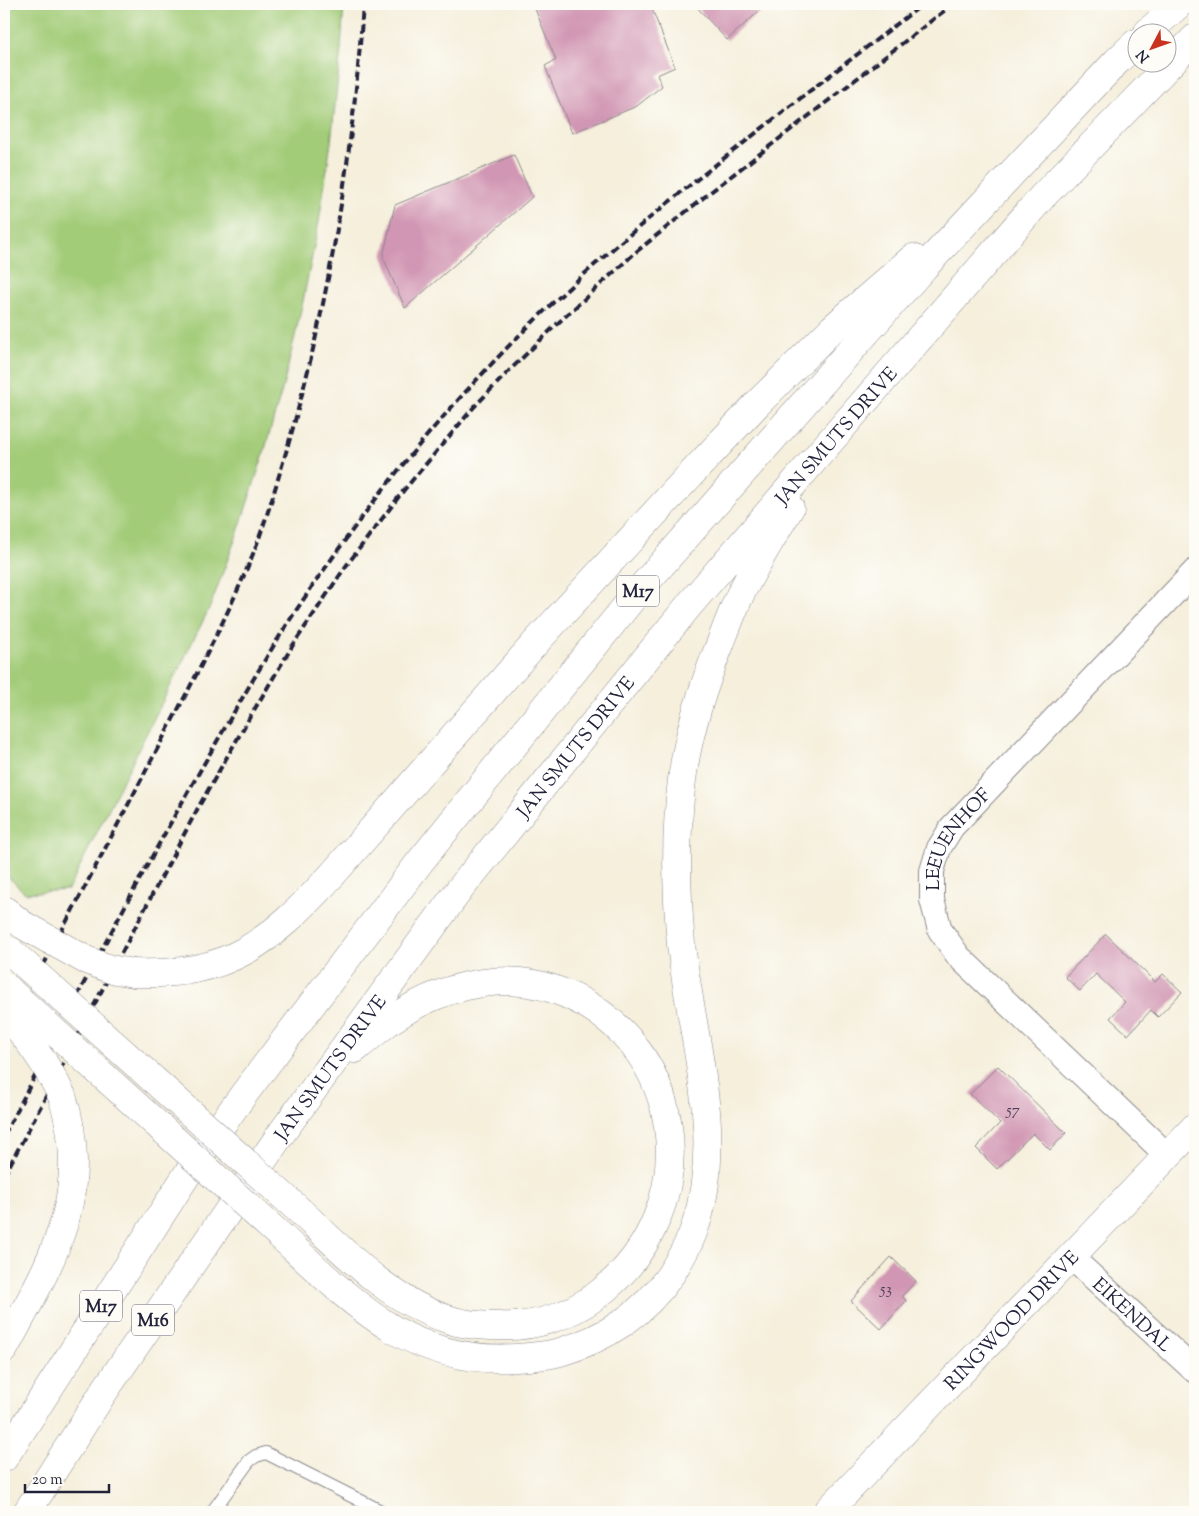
<svg xmlns="http://www.w3.org/2000/svg" width="1199" height="1516" viewBox="0 0 1199 1516" font-family="'Sorts Mill Goudy',serif">
<style>
.green{fill:#a3cc78;stroke:#62775a}
.building{fill:#d196b3}
.lines{fill:none;stroke-linecap:round;stroke-linejoin:round}
.service-casing{stroke:#8c888c;stroke-width:14}
.minor-casing{stroke:#8c888c;stroke-width:26}
.tertiary-casing{stroke:#8c888c;stroke-width:29}
.primary-casing{stroke:#8c888c;stroke-width:29}
.service{stroke:#fff;stroke-width:12}
.minor{stroke:#fff;stroke-width:24}
.tertiary{stroke:#fff;stroke-width:28}
.primary{stroke:#fff;stroke-width:28}
.rail{stroke:#22223b;stroke-width:4;stroke-dasharray:8 4;stroke-linecap:butt}
.primary-bridge-casing{stroke:#8c888c;stroke-width:29;stroke-linecap:butt}
.primary-bridge{stroke:#fff;stroke-width:28}
.labels{text-anchor:middle;stroke-width:5;stroke-linejoin:round;paint-order:stroke}
.number-label{font-size:16px;fill:#4e3f59}
.shield{fill:#fdfcf7;stroke:#646373;stroke-width:1}
.shield-label{font-size:18px;font-weight:bold;fill:#22223b}
.street-label{font-size:19px;fill:#22223b;stroke:#fdfcf7}
</style>
<rect width="100%" height="100%" fill="#fdfcf7"/>
<filter id="ink" filterUnits="userSpaceOnUse"><feTurbulence type="fractalNoise" baseFrequency=".02" numOctaves="2"/><feDisplacementMap in="SourceGraphic" scale="10" xChannelSelector="R" yChannelSelector="G"/><feConvolveMatrix kernelMatrix="1 2 1 2 8 2 1 2 1" color-interpolation-filters="sRGB"/></filter>
<filter id="wash" filterUnits="userSpaceOnUse"><feTurbulence type="fractalNoise" baseFrequency=".0096" numOctaves="4" result="noise"/><feDisplacementMap in="SourceGraphic" scale="20" xChannelSelector="R" yChannelSelector="G"/><feGaussianBlur stdDeviation="1.12" result="paint"/><feColorMatrix in="noise" values="0 0 0 0 0 0 0 0 0 0 0 0 0 0 0 0 0 1.4 0 .05"/><feComposite in="paint" operator="in"/></filter>
<g filter="url(#wash)">
<rect width="100%" height="100%" fill="#f5efdc"/>
<!-- green -->
<path class="green" d="M4,4h340l-3,45 -10,93 -12,80 -16,79 -18,78 -22,77 -25,76 -28,75 -142,283 -43,3 -21,-20z"/>
<g id="blocks">
<!-- building -->
<g class="building">
<path d="M533,4h117l25,63 -18,8 5,11 -25,20 -65,27 -27,-67 11,-6z"/>
<path d="M694,4h73l-40,36z"/>
<path d="M514,155l18,42 -127,111 -22,-51 12,-52z"/>
<path d="M1106,934l49,48 8,-8 19,18 -24,25 -7,-7 -23,25 -18,-17 15,-16 -29,-28 -16,17 -15,-14z"/>
<path d="M998,1066l68,67 -16,17 -17,-17 -36,36 -21,-21 24,-25 -30,-29z"/>
<path d="M891,1257l25,24 -14,15 4,5 -25,28 -30,-28z"/>
</g>
</g>
</g>
<g filter="url(#ink)">
<use href="#blocks" fill-opacity="0" stroke="#8c888c" stroke-width="1"/>
<g class="lines">
<!-- service casing -->
<g class="service-casing">
<path id="service" d="M212,1512l37,-51 7,-5 10,-3 117,59"/>
</g>
<!-- minor casing -->
<g class="minor-casing">
<g id="minor">
<path id="s1" d="M1168,1156l-209,-199 -19,-27 -8,-30v-29l7,-23 13,-21 243,-256"/>
<path id="s2" d="M1071,1257l124,114"/>
</g>
</g>
<!-- tertiary casing -->
<g class="tertiary-casing">
<g id="tertiary">
<path id="s3" d="M827,1512l368,-385"/>
</g>
</g>
<!-- primary casing -->
<g class="primary-casing">
<g id="primary">
<path d="M1148,32l31,-28"/>
<path d="M4,910l19,15"/>
<path d="M133,973c96,4 137,-31 199,-98l206,-235 141,-153 78,-83 76,-76 80,-70"/>
<path d="M300,1211c44,41 89,89 147,108 17,6 35,7 52,7 35,2 69,-10 97,-30 114,-85 93,-260 -43,-307 -54,-19 -116,-1 -162,31 -12,9 -24,19 -36,29"/>
<path d="M284,1239c71,66 128,126 232,119 15,-1 30,-2 44,-6 45,-13 85,-39 111,-78 10,-16 20,-33 25,-50 29,-90 -5,-189 -15,-280 -5,-55 -6,-109 1,-164 6,-48 21,-94 39,-138 6,-16 12,-32 19,-47 15,-30 33,-59 50,-87"/>
<path d="M4,1349c45,-84 91,-153 58,-253"/>
<path d="M4,1458l195,-302 45,-62 175,-231 221,-274 285,-323 192,-205 19,-18"/>
<path id="s4" d="M27,1512l76,-119 180,-262 177,-242 230,-285 136,-158 216,-249 153,-159"/>
</g>
</g>
<!-- service -->
<use href="#service" class="service"/>
<!-- minor -->
<use href="#minor" class="minor"/>
<!-- tertiary -->
<use href="#tertiary" class="tertiary"/>
<!-- primary -->
<use href="#primary" class="primary"/>
<!-- rail -->
<g class="rail">
<path d="M4,1040c49,-93 99,-187 148,-281 36,-69 74,-137 103,-210 11,-29 20,-60 29,-90 44,-148 69,-302 79,-455"/>
<path d="M4,1135c68,-129 135,-259 208,-385 36,-62 72,-125 114,-183 48,-69 101,-135 159,-196 78,-84 166,-156 256,-226 60,-48 121,-94 182,-141"/>
<path d="M4,1176l195,-370 52,-91 42,-70 53,-79 58,-76 70,-83 37,-38 47,-46 78,-71 72,-58 245,-190"/>
</g>
<!-- primary-bridge casing -->
<g class="primary-bridge-casing">
<g id="primary-bridge">
<path d="M23,925l63,35 24,9 23,4"/>
<path d="M11,952l289,259"/>
<path d="M4,986l280,253"/>
<path d="M4,1011c23,27 43,53 58,85"/>
</g>
</g>
<!-- primary-bridge -->
<use href="#primary-bridge" class="primary-bridge"/>
</g>
</g>
<g class="labels">
<!-- number labels -->
<g class="number-label">
<text x="1013" y="1115">57</text>
<text x="886" y="1294">53</text>
</g>
<!-- shield labels -->
<g class="shield">
<rect x="617" y="575.5" width="42" height="31" rx="4"/>
<rect x="80" y="1290.5" width="42" height="31" rx="4"/>
<rect x="132" y="1304.5" width="42" height="31" rx="4"/>
</g>
<g class="shield-label">
<text x="638" y="597">M17</text>
<text x="101" y="1312">M17</text>
<text x="153" y="1326">M16</text>
</g>
<!-- street labels -->
<g class="street-label">
<text dy="7" stroke="none"><textPath href="#s4" startOffset="1348">JAN SMUTS DRIVE</textPath></text>
<text dy="7" stroke="none"><textPath href="#s4" startOffset="942">JAN SMUTS DRIVE</textPath></text>
<text dy="7" stroke="none"><textPath href="#s1" startOffset="421">LEEUENHOF</textPath></text>
<text dy="7" stroke="none"><textPath href="#s4" startOffset="538">JAN SMUTS DRIVE</textPath></text>
<text dy="7" stroke="none"><textPath href="#s2" startOffset="84">EIKENDAL</textPath></text>
<text dy="7" stroke="none"><textPath href="#s3" startOffset="266">RINGWOOD DRIVE</textPath></text>
</g>
</g>
<!-- margin -->
<rect width="1199" height="1516" fill="none" stroke="#fdfcf7" stroke-width="20"/>
<!-- north arrow -->
<g transform="translate(1152 48) rotate(229)"><circle r="24" fill="#fdfcf7" stroke="#a5a5ac"/>
<path d="M0-4L9 19L0 12L-9 19Z" fill="#c8321e"/>
<text y="-8" font-size="14" font-weight="bold" text-anchor="middle" fill="#22223b">N</text>
</g>
<!-- scale -->
<path d="M25 1484v8h84v-8" fill="none" stroke="#22223b" stroke-width="2.5"/>
<text x="32" y="1484" font-size="15" fill="#22223b" stroke="#fdfcf7" stroke-width="4" paint-order="stroke">20 m</text>
</svg>
